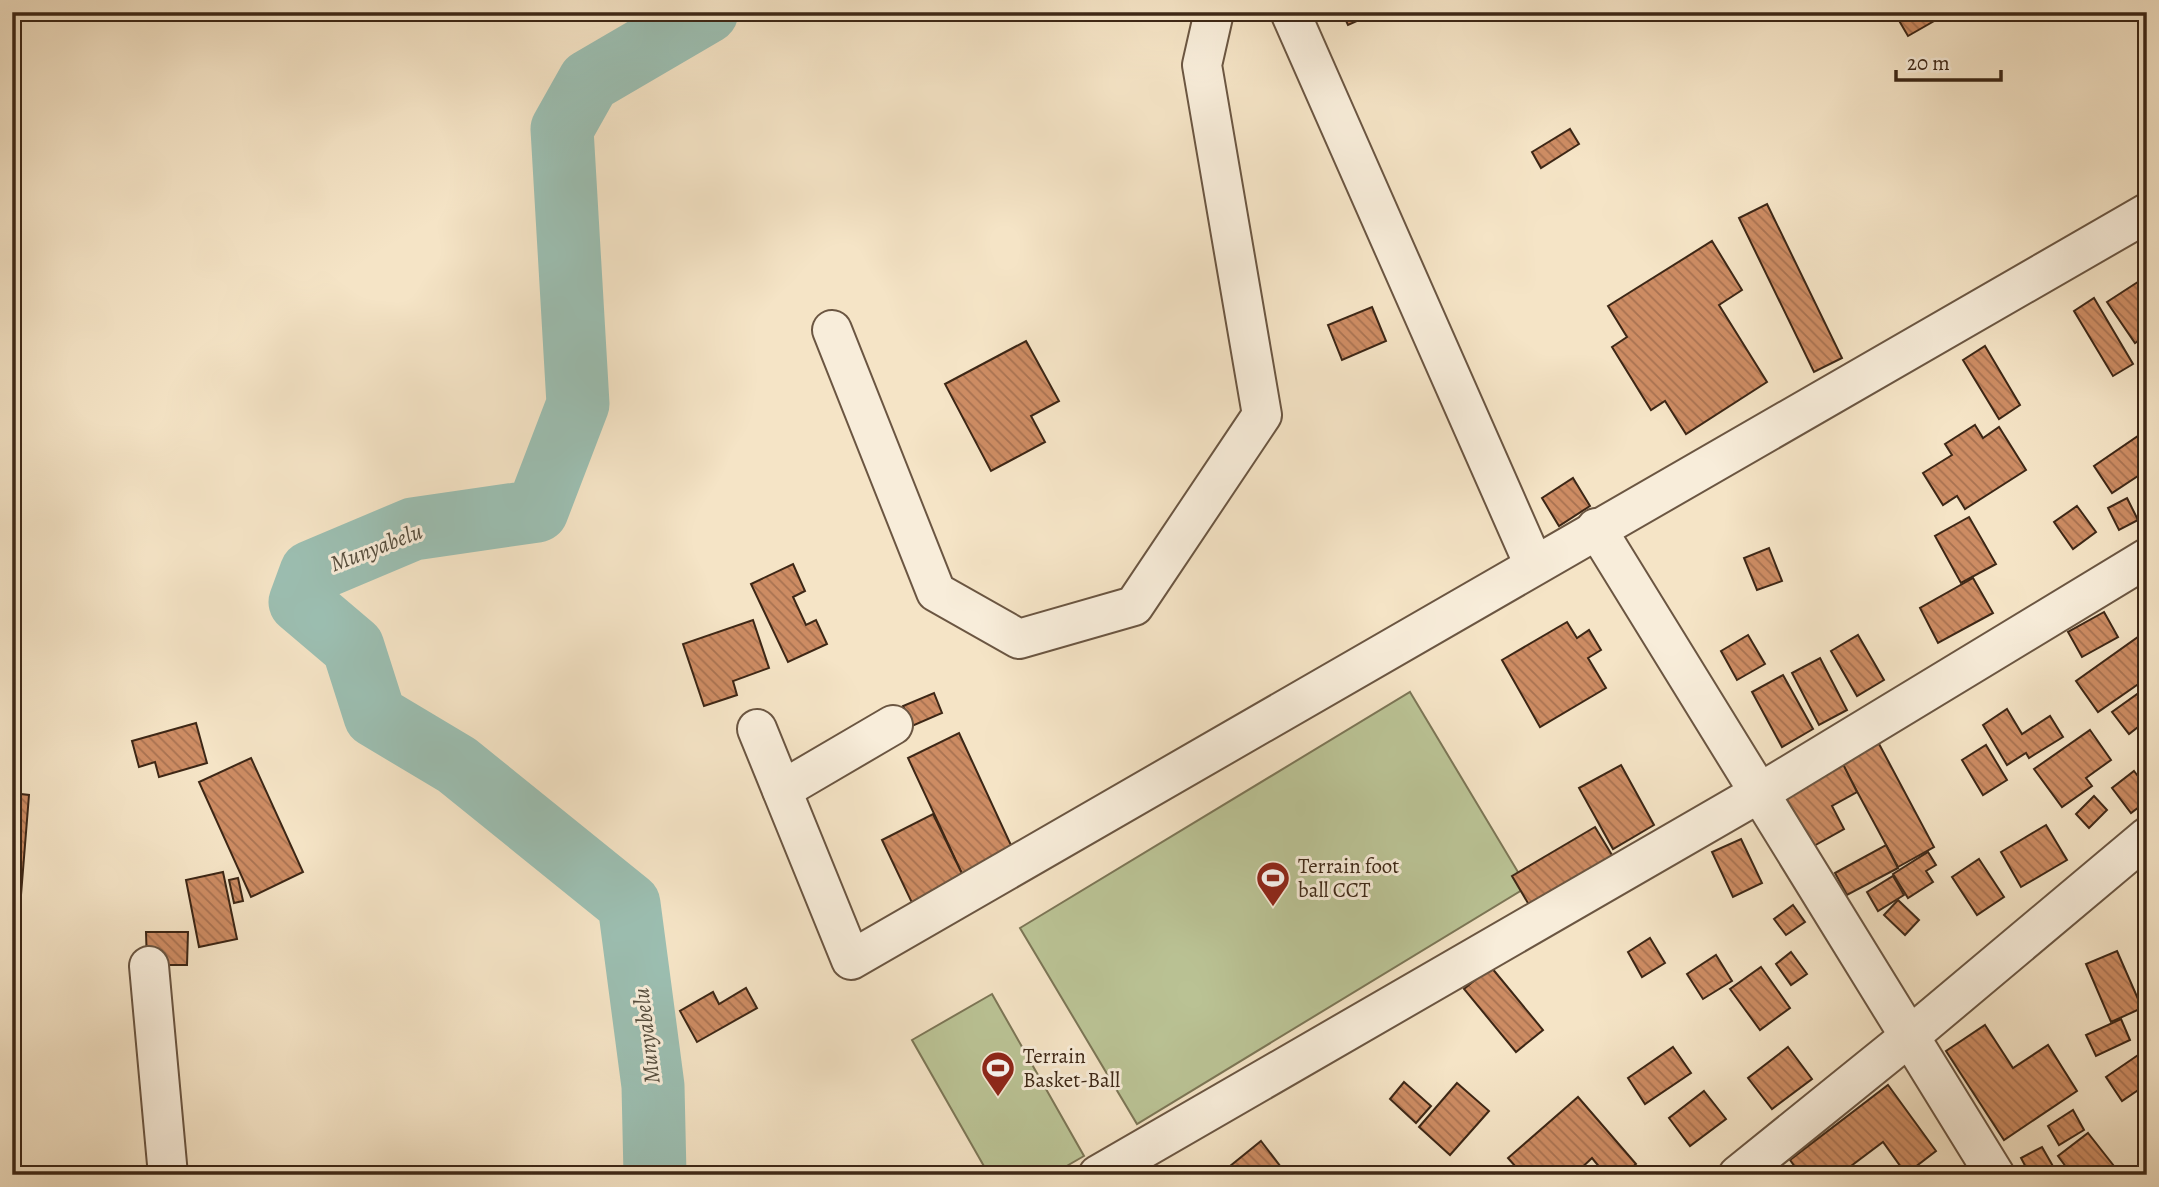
<svg xmlns="http://www.w3.org/2000/svg" width="2159" height="1187" viewBox="0 0 2159 1187" font-family="Alegreya,serif">
<style>
.grass{fill:#bbc496;stroke:#7c7656;stroke-width:2}
.lines{fill:none;stroke-linecap:round;stroke-linejoin:round}
.river{stroke:#9cbfb2;stroke-width:63}
.building{fill:url(#building-back-hatch);stroke:#3d2716;stroke-width:2}
.minor-casing{stroke:#6b5642;stroke-width:42}
.minor{stroke:#f8edda;stroke-width:38}
.labels{text-anchor:middle;stroke-width:6;stroke-linejoin:round;paint-order:stroke}
.poi-label{font-size:21px;fill:#3d2716;stroke:#f8edda;text-anchor:start}
.water-label{font-size:23px;font-style:italic;fill:#554d3d;stroke:#f8edda}
</style>
<defs>
<pattern id="building-back-hatch" width="6" height="6" patternUnits="userSpaceOnUse" patternTransform="scale(1.75)"><rect width="6" height="6" fill="#cd8c63"/><path d="M-1 5l2 2M0 0l6 6M5-1l2 2" fill="none" stroke="#a87251"/></pattern>
</defs>
<rect width="100%" height="100%" fill="#f5e4c6"/>
<filter id="stains"><feTurbulence type="fractalNoise" baseFrequency=".00286" numOctaves="4"/><feColorMatrix values="0 0 0 0 .2 0 0 0 0 .09 0 0 0 0 .02 0 0 0 .5 -.17"/></filter>
<radialGradient id="worn" r=".72"><stop offset=".6" stop-color="#630" stop-opacity="0"/><stop offset="1" stop-color="#630" stop-opacity=".3"/></radialGradient>
<!-- grass -->
<g class="grass">
<path d="M1410,692l117,195 -390,237 -117,-196z"/>
<path d="M992,994l92,162 -33,19h-62l-77,-135z"/>
</g>
<g class="lines">
<!-- river -->
<path class="river" d="M655,1175l-2,-89 -24,-182 -172,-139 -82,-49 -22,-69 -53,-45 11,-30 102,-43 124,-18 41,-107 -16,-275 27,-48 118,-69"/>
</g>
<!-- building -->
<g class="building">
<path d="M1342,12h35l-29,13z"/>
<path d="M1894,12h53l1,1 -40,23z"/>
<path d="M1570,129l9,15 -38,24 -9,-16z"/>
<path d="M1767,204l75,154 -28,14 -75,-154z"/>
<path d="M1712,241l30,49 -23,15 48,77 -81,52 -21,-33 -14,9 -39,-63 15,-10 -19,-31z"/>
<path d="M2147,276v59l-12,8 -28,-41z"/>
<path d="M2094,298l39,66 -20,12 -39,-65z"/>
<path d="M1372,307l14,34 -44,19 -14,-35z"/>
<path d="M1026,341l33,60 -28,15 14,26 -54,29 -46,-87z"/>
<path d="M1985,346l35,59 -21,14 -36,-59z"/>
<path d="M1975,425l8,13 16,-11 27,43 -61,39 -8,-13 -14,9 -20,-32 29,-18 -7,-11z"/>
<path d="M2138,436l9,13v21l-35,23 -18,-27z"/>
<path d="M1573,478l17,28 -31,20 -17,-28z"/>
<path d="M2127,498l11,22 -19,10 -11,-22z"/>
<path d="M2077,506l19,26 -23,17 -19,-27z"/>
<path d="M1969,517l27,47 -35,19 -26,-47z"/>
<path d="M1769,548l13,33 -25,9 -13,-32z"/>
<path d="M793,564l12,27 -12,6 13,28 10,-5 11,24 -39,18 -37,-78z"/>
<path d="M1973,578l20,35 -55,30 -18,-35z"/>
<path d="M2104,612l14,25 -36,20 -14,-25z"/>
<path d="M753,620l16,48 -36,13 4,14 -33,11 -21,-62z"/>
<path d="M1567,622l10,16 12,-8 12,20 -13,8 18,30 -66,39 -38,-67z"/>
<path d="M2145,632l2,46 -49,34 -22,-31z"/>
<path d="M1748,635l17,29 -28,16 -16,-29z"/>
<path d="M1858,635l26,45 -27,16 -26,-45z"/>
<path d="M1820,658l27,52 -28,15 -27,-52z"/>
<path d="M1783,675l30,54 -31,18 -30,-55z"/>
<path d="M2147,687v33l-18,14 -17,-22z"/>
<path d="M934,693l8,20 -30,13 -9,-20z"/>
<path d="M2007,709l15,25 28,-18 13,21 -34,21 -3,-5 -19,12 -24,-40z"/>
<path d="M196,723l11,40 -48,14 -4,-15 -16,5 -7,-26z"/>
<path d="M2090,730l21,30 -25,18 6,8 -30,21 -28,-38z"/>
<path d="M959,733l57,123 -51,24 -57,-122z"/>
<path d="M1878,742l56,105 -36,20 -57,-105z"/>
<path d="M1986,745l21,35 -24,15 -21,-35z"/>
<path d="M251,758l52,114 -52,25 -52,-115z"/>
<path d="M1842,762l15,30 -25,14 12,23 -32,18 -29,-54z"/>
<path d="M1621,765l33,60 -41,24 -34,-61z"/>
<path d="M2134,771l13,17v13l-16,12 -19,-25z"/>
<path d="M12,793l17,2 -8,100h-9z"/>
<path d="M2094,796l13,14 -18,18 -13,-14z"/>
<path d="M933,814l33,68 -52,25 -32,-67z"/>
<path d="M2046,825l21,35 -46,27 -20,-35z"/>
<path d="M1595,827l23,38 -83,50 -23,-39z"/>
<path d="M1741,839l21,44 -29,14 -21,-45z"/>
<path d="M1886,845l12,23 -51,27 -12,-22z"/>
<path d="M1928,852l8,13 -10,6 7,11 -25,16 -15,-24z"/>
<path d="M1979,859l25,38 -27,18 -25,-38z"/>
<path d="M223,872l14,67 -38,8 -13,-67z"/>
<path d="M1893,876l11,19 -26,16 -11,-19z"/>
<path d="M238,878l5,23 -9,2 -5,-23z"/>
<path d="M1898,900l21,20 -14,15 -21,-20z"/>
<path d="M1793,905l12,17 -19,13 -12,-16z"/>
<path d="M146,932h42l-1,33h-40z"/>
<path d="M1650,938l15,25 -23,14 -14,-25z"/>
<path d="M2117,951l25,57 -31,14 -25,-58z"/>
<path d="M1791,952l16,22 -16,11 -15,-21z"/>
<path d="M1716,955l16,26 -29,18 -16,-25z"/>
<path d="M1491,967l52,63 -27,22 -52,-63z"/>
<path d="M1761,967l29,41 -30,22 -30,-41z"/>
<path d="M746,988l11,20 -60,34 -17,-31 33,-19 6,12z"/>
<path d="M2121,1019l9,21 -34,16 -10,-21z"/>
<path d="M1985,1025l28,43 35,-23 29,46 -73,49 -58,-89z"/>
<path d="M1673,1047l18,26 -46,31 -17,-26z"/>
<path d="M1788,1047l24,32 -40,30 -24,-31z"/>
<path d="M2144,1051l3,33 -25,17 -16,-24z"/>
<path d="M1404,1082l27,24 -15,17 -26,-24z"/>
<path d="M1457,1083l32,28 -39,44 -31,-28z"/>
<path d="M1888,1085l48,66 -30,23 -23,-32 -44,33h-38l-11,-15z"/>
<path d="M1704,1091l22,28 -36,27 -21,-28z"/>
<path d="M1578,1097l58,67 -12,11h-18l-14,-17 -18,17h-51l-15,-17z"/>
<path d="M2073,1110l11,20 -25,15 -11,-19z"/>
<path d="M2088,1133l33,42h-49l-14,-19z"/>
<path d="M1261,1141l26,34h-68z"/>
<path d="M2042,1147l16,28h-28l-9,-17z"/>
</g>
<g class="lines">
<!-- minor casing -->
<g class="minor-casing">
<g id="minor">
<path d="M1290,12l244,553"/>
<path d="M832,330l104,262 83,47 115,-33 128,-191 -60,-350 12,-53"/>
<path d="M1596,528l399,647"/>
<path d="M757,729l94,231 1296,-747"/>
<path d="M782,790l111,-65"/>
<path d="M149,966l19,209"/>
<path d="M1098,1175l663,-383 386,-234"/>
<path d="M1738,1175l172,-139 237,-199"/>
</g>
</g>
<!-- minor -->
<use href="#minor" class="minor"/>
</g>
<!-- icons -->
<defs>
<g id="stadium-pin" transform="scale(1.75)"><path d="M0 17L-7.5 6A9.5 9.5 0 1 1 7.5 6Z" fill="#8f2418" stroke="#f8edda"/><path d="M0-5a6.5 5 0 1 0 0 10a6.5 5 0 1 0 0-10ZM-3.5-1.8h7v3.6h-7Z" fill="#fff"/></g>
</defs>
<g fill-rule="evenodd">
<use href="#stadium-pin" x="1273" y="878"/>
<use href="#stadium-pin" x="998" y="1068"/>
</g>
<g class="labels">
<!-- poi labels -->
<g class="poi-label">
<text x="1298" y="873">Terrain foot<tspan x="1298" dy="24">ball CCT</tspan></text>
<text x="1023" y="1063">Terrain<tspan x="1023" dy="24">Basket-Ball</tspan></text>
</g>
<!-- water labels -->
<g class="water-label">
<text transform="translate(376 547) rotate(-21)" y="8">Munyabelu</text>
<text transform="translate(646 1036) rotate(-97)" y="8">Munyabelu</text>
</g>
</g>
<!-- margin -->
<rect width="2159" height="1187" fill="none" stroke="#f5e4c6" stroke-width="42"/>
<rect x="14" y="14" width="2131" height="1159" fill="none" stroke="#3d2716" stroke-width="3.5"/>
<rect x="21" y="21" width="2117" height="1145" fill="none" stroke="#3d2716" stroke-width="2"/>
<!-- scale -->
<path d="M1896 70v10h105v-10" fill="none" stroke="#3d2716" stroke-width="3.5"/>
<text x="1907" y="70" font-size="21" fill="#3d2716" stroke="#f8edda" stroke-width="5" paint-order="stroke">20 m</text>
<rect width="100%" height="100%" filter="url(#stains)"/>
<rect width="100%" height="100%" fill="url(#worn)"/>
</svg>
